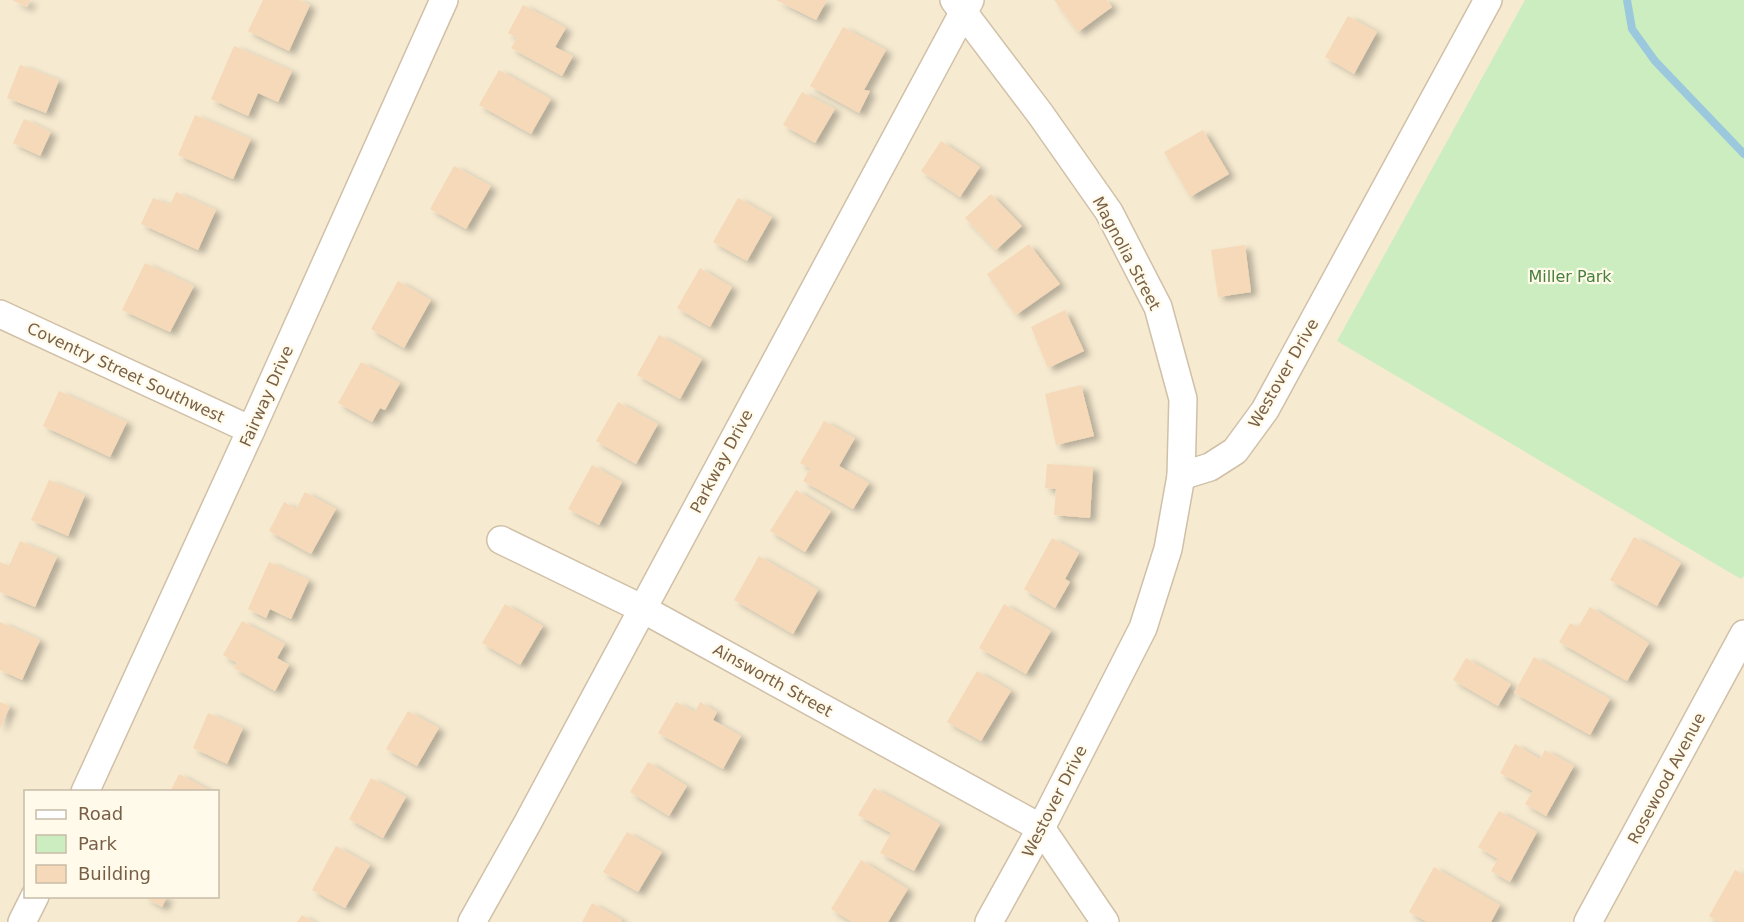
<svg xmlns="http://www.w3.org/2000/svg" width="1744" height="922" viewBox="0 0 1744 922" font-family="'DejaVu Sans',sans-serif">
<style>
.residential{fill:#f6ead0;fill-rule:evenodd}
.green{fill:#cbedc0}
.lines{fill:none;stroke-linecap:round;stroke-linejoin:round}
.stream{stroke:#9bc8dc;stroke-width:8}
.building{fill:#f6d9b8;filter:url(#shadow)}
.minor-casing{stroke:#d0c0a8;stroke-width:30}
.minor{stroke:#fff;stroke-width:27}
.labels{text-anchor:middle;stroke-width:4.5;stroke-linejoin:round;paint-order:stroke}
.street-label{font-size:16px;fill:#785f46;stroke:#fffaea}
.park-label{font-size:16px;fill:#477f3d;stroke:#fffaea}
</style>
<defs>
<filter id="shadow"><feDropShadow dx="6" dy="4" stdDeviation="3" flood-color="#0004"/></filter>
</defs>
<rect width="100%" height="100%" fill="#fef7e2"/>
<!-- residential -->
<path class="residential" d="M0,0h1744v922h-1744zM26,792h192v104h-192z"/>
<!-- green -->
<path class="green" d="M1525,0h219v576l-3,3 -404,-238z"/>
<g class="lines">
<!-- stream -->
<path class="stream" d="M1627,0l5,29 23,32 89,93"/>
</g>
<!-- building -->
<g class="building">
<path d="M12,0h18l-3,7z"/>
<path d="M263,0h37l10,5 -21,46 -41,-20z"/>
<path d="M776,0h51l-11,20z"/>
<path d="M1054,0h53l5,7 -34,25z"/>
<path d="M523,5l43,23 -11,19 18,9 -11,20 -51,-28 6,-10 -9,-5z"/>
<path d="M1348,16l29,16 -23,42 -29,-17z"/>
<path d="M843,27l43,23 -22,40 6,1 -11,22 -49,-27z"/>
<path d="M234,46l58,25 -14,31 -20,-9 -10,23 -37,-17z"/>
<path d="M20,65l39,15 -13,33 -39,-15z"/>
<path d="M499,70l52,29 -20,35 -52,-29z"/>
<path d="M802,92l33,17 -20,34 -32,-18z"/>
<path d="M195,115l56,24 -18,40 -55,-24z"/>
<path d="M24,119l27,13 -11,24 -27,-13z"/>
<path d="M1203,130l26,44 -39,23 -26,-45z"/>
<path d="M941,141l39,26 -20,30 -39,-26z"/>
<path d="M454,166l37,20 -25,43 -36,-20z"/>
<path d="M176,192l40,18 -18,40 -57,-26 12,-26 17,7z"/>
<path d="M991,194l31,32 -26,24 -31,-32z"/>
<path d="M738,198l34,19 -25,44 -34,-19z"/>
<path d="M1029,244l31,40 -44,31 -29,-41z"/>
<path d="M1245,245l6,47 -33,5 -7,-47z"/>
<path d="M145,263l49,23 -24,46 -48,-22z"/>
<path d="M700,268l32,19 -22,40 -33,-19z"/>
<path d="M398,281l33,19 -27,48 -33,-19z"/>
<path d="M1065,310l19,41 -36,17 -17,-41z"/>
<path d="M659,335l43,24 -22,40 -43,-24z"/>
<path d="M361,362l39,21 -15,27 -5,-2 -8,14 -34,-19z"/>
<path d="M1081,385l13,51 -38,9 -11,-51z"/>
<path d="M59,391l68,31 -17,35 -67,-31z"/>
<path d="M618,402l40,22 -22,40 -40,-23z"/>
<path d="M824,421l31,17 -16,28 30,17 -16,26 -50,-28 7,-13 -10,-5z"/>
<path d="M1047,464l46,3 -3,51 -36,-3 2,-26 -11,-1z"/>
<path d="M592,465l30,17 -23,43 -31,-16z"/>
<path d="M49,480l36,15 -17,41 -37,-16z"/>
<path d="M796,490l35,21 -26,41 -35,-21z"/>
<path d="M305,492l31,17 -25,45 -42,-23 15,-29 12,7z"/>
<path d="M1634,537l47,26 -24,43 -47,-26z"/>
<path d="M1052,538l27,15 -14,26 5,3 -15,26 -31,-19z"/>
<path d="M20,541l37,16 -22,50 -35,-15v-30l9,4z"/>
<path d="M759,556l59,34 -25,44 -59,-34z"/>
<path d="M269,562l40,18 -18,39 -21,-10 -4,9 -18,-9z"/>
<path d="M505,604l38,22 -23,39 -38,-22z"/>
<path d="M1004,604l47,27 -25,43 -47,-26z"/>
<path d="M1590,607l59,36 -22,38 -68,-39 11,-19 8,4z"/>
<path d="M242,621l43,23 -8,14 12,7 -14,26 -41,-23 3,-5 -14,-8z"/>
<path d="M0,622l40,18 -18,40 -22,-10z"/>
<path d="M1534,657l76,42 -20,36 -76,-42z"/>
<path d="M1466,658l45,26 -13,22 -45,-26z"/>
<path d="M977,671l34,20 -30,50 -34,-19z"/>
<path d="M0,702l10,4 -10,23z"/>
<path d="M676,702l19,10 5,-10 17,10 -4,8 28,16 -18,33 -65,-36z"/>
<path d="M408,711l31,17 -22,38 -31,-17z"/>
<path d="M208,713l35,15 -16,36 -34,-16z"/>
<path d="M1515,744l25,15 5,-9 29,16 -28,50 -21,-12 8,-13 -33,-18z"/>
<path d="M648,762l39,24 -18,30 -39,-24z"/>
<path d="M179,774l33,18h-42z"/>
<path d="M371,778l35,19 -23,41 -34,-19z"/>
<path d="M874,788l66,36 -26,47 -34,-18 11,-20 -33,-18z"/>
<path d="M1499,811l38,21 -27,50 -19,-11 7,-12 -20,-12z"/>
<path d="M627,832l35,20 -24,40 -35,-20z"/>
<path d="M336,846l34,19 -25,43 -33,-18z"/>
<path d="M861,860l47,29 -20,33h-36l-21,-13z"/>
<path d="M1434,867l66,38 -9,17h-64l-18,-10z"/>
<path d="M1735,870l9,5v47h-25l-10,-6z"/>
<path d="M143,896h24l-5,11z"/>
<path d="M592,903l30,17 -1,2h-39z"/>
<path d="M302,915l12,7h-17z"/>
</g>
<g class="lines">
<!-- minor casing -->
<g class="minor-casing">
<g id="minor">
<path d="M954,0l87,115 68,97 49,95 25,92 -2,77 -13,73 -25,79 -102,200 -52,94"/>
<path d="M0,314l251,116"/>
<path d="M1181,476l29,-9 25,-16 30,-41 223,-410"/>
<path d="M501,540l140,68 400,220 64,94"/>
<path d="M85,792l166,-362 193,-430"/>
<path d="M22,922l13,-26"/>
<path d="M472,922l55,-98 443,-824"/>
<path d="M1588,922l156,-288"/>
</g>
</g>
<!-- minor -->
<use href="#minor" class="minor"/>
</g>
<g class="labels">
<!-- street labels -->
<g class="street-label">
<text transform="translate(1127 253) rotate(62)" y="6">Magnolia Street</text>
<text transform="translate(126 372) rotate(25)" y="6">Coventry Street Southwest</text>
<text transform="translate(1283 373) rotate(-60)" y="6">Westover Drive</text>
<text transform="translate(266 396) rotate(-66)" y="6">Fairway Drive</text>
<text transform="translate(721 461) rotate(-62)" y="6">Parkway Drive</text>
<text transform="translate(773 680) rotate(29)" y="6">Ainsworth Street</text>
<text transform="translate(1666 778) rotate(-62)" y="6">Rosewood Avenue</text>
<text transform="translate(1054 801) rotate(-63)" y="6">Westover Drive</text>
</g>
<!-- park labels -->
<g class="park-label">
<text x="1570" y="282">Miller Park</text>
</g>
</g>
<!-- legend -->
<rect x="24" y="790" width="195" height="108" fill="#fffaea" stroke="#c9bca8" stroke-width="1.5"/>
<rect x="36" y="810" width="30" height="9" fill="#ffffff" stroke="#c9bca8" stroke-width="1.5"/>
<text x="78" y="820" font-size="18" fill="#785f46">Road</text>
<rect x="36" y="835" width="30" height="18" fill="#cbedc0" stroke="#c9bca8" stroke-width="1.5"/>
<text x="78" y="850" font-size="18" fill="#785f46">Park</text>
<rect x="36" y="865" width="30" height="18" fill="#f6d9b8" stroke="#c9bca8" stroke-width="1.5"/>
<text x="78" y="880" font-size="18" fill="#785f46">Building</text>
</svg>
